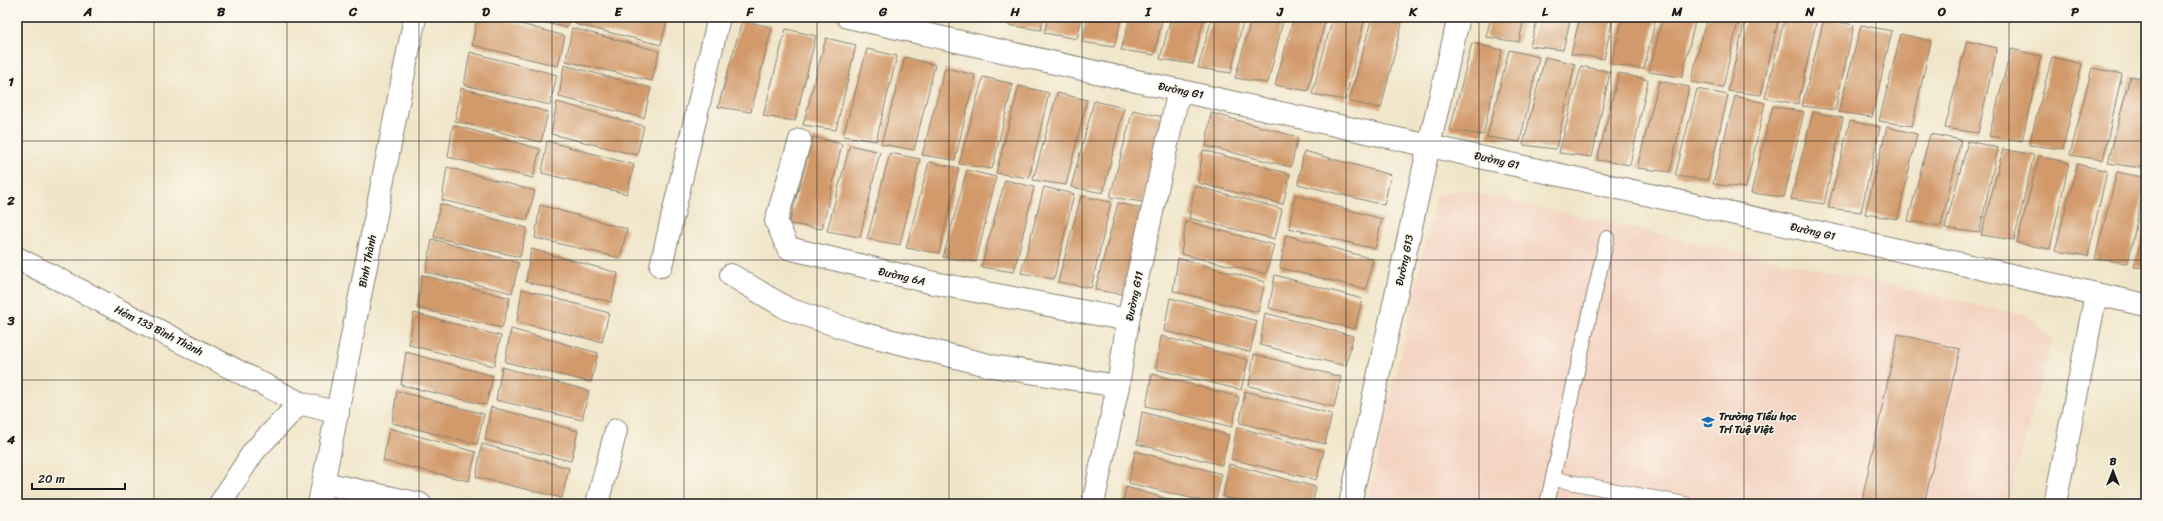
<svg xmlns="http://www.w3.org/2000/svg" width="2163" height="521" viewBox="0 0 2163 521" font-family="Sriracha,sans-serif">
<style>
.built{fill:#f4d3c1}
.building{fill:#d29a6b}
.lines{fill:none;stroke-linecap:round;stroke-linejoin:round}
.lane-casing{stroke:#868072;stroke-width:16}
.street-casing{stroke:#868072;stroke-width:24}
.secondary-casing{stroke:#868072;stroke-width:24}
.lane{stroke:#fff;stroke-width:14}
.street{stroke:#fff;stroke-width:22}
.secondary{stroke:#fff;stroke-width:22}
.grid{fill:none;stroke:#1c1c1c;stroke-width:1;stroke-opacity:0.55}
.labels{text-anchor:middle;stroke-width:3;stroke-linejoin:round;paint-order:stroke}
.street-label{font-size:11px;fill:#1c1c1c;stroke:#fbf7ec}
.poi-label{font-size:11px;font-weight:bold;fill:#1c1c1c;stroke:#fbf7ec;text-anchor:start}
.neatline{fill:none;stroke:#1c1c1c;stroke-width:1.5}
.grid-label{font-size:13px;text-anchor:middle;font-weight:bold;fill:#1c1c1c}
</style>
<rect width="100%" height="100%" fill="#fbf7ec"/>
<filter id="ink" filterUnits="userSpaceOnUse"><feTurbulence type="fractalNoise" baseFrequency=".025" numOctaves="2"/><feDisplacementMap in="SourceGraphic" scale="8" xChannelSelector="R" yChannelSelector="G"/><feConvolveMatrix kernelMatrix="1 2 1 2 8 2 1 2 1" color-interpolation-filters="sRGB"/></filter>
<filter id="wash" filterUnits="userSpaceOnUse"><feTurbulence type="fractalNoise" baseFrequency=".012" numOctaves="4" result="noise"/><feDisplacementMap in="SourceGraphic" scale="16" xChannelSelector="R" yChannelSelector="G"/><feGaussianBlur stdDeviation="0.9" result="paint"/><feColorMatrix in="noise" values="0 0 0 0 0 0 0 0 0 0 0 0 0 0 0 0 0 1.4 0 .05"/><feComposite in="paint" operator="in"/></filter>
<g filter="url(#wash)">
<rect width="100%" height="100%" fill="#f0e5c8"/>
<!-- built -->
<path class="built" d="M1462,190l569,127 21,24 -44,163h-641l69,-309z"/>
<g id="blocks">
<!-- building -->
<g class="building">
<path d="M477,17h18l70,19 -7,30 -86,-21z"/>
<path d="M523,17h47l-3,11z"/>
<path d="M577,17h91l-7,28 -86,-21z"/>
<path d="M980,17h26l-1,5z"/>
<path d="M1010,17h34l-3,13 -33,-5z"/>
<path d="M1048,17h34l-5,22 -33,-6z"/>
<path d="M1088,17h34l-8,30 -32,-5z"/>
<path d="M1130,17h33l-9,38 -33,-5z"/>
<path d="M1171,17h33l-11,47 -33,-5z"/>
<path d="M1212,17h32l-13,56 -33,-5z"/>
<path d="M1252,17h32l-16,66 -33,-5z"/>
<path d="M1294,17h32l-18,74 -33,-6z"/>
<path d="M1333,17h32l-20,83 -33,-6z"/>
<path d="M1372,17l30,6 -21,85 -32,-6z"/>
<path d="M1491,17h33l-5,25 -33,-5z"/>
<path d="M1538,17h33l-8,33 -33,-4z"/>
<path d="M1580,17h33l-9,42 -33,-5z"/>
<path d="M1623,17h33l-12,52 -33,-5z"/>
<path d="M1663,17h33l-14,60 -33,-5z"/>
<path d="M1707,17h32l-16,70 -32,-5z"/>
<path d="M1746,17h33l-18,78 -33,-4z"/>
<path d="M1785,17l32,1 -19,86 -33,-6z"/>
<path d="M1824,19l30,6 -19,85 -33,-4z"/>
<path d="M742,21l30,6 -21,85 -33,-5z"/>
<path d="M1861,25l31,6 -20,86 -33,-5z"/>
<path d="M572,28l87,23 -7,30 -86,-20z"/>
<path d="M786,29l30,7 -21,85 -32,-5z"/>
<path d="M1901,34l30,7 -19,85 -33,-5z"/>
<path d="M826,38l30,7 -20,85 -33,-5z"/>
<path d="M1967,41l30,7 -19,85 -33,-5z"/>
<path d="M1472,43l30,7 -19,85 -33,-5z"/>
<path d="M867,49l30,7 -21,85 -33,-5z"/>
<path d="M2011,49l30,7 -19,85 -33,-5z"/>
<path d="M1509,50l30,7 -19,85 -33,-5z"/>
<path d="M470,52l87,23 -7,30 -86,-20z"/>
<path d="M905,57l30,8 -21,85 -33,-6z"/>
<path d="M1545,57l30,7 -19,85 -33,-4z"/>
<path d="M2052,57l30,7 -19,85 -34,-4z"/>
<path d="M564,65l87,23 -7,30 -85,-21z"/>
<path d="M1581,66l29,6 -18,85 -33,-4z"/>
<path d="M945,68l30,7 -20,85 -33,-5z"/>
<path d="M2092,68l30,6 -19,86 -33,-5z"/>
<path d="M1619,73l29,7 -18,85 -33,-5z"/>
<path d="M2130,76l16,3v68l-5,21 -33,-5z"/>
<path d="M983,77l30,7 -21,85 -33,-5z"/>
<path d="M1659,81l30,6 -19,85 -33,-4z"/>
<path d="M1019,86l30,7 -20,85 -33,-5z"/>
<path d="M461,88l87,24 -7,30 -86,-21z"/>
<path d="M1697,89l31,6 -20,85 -33,-4z"/>
<path d="M1057,93l30,7 -21,85 -33,-5z"/>
<path d="M1735,96l30,7 -19,85 -33,-4z"/>
<path d="M1094,101l30,7 -21,85 -32,-6z"/>
<path d="M557,102l87,24 -7,29 -86,-21z"/>
<path d="M1773,106l31,6 -20,85 -33,-4z"/>
<path d="M1133,110l30,7 -20,85 -33,-5z"/>
<path d="M1813,112l30,6 -19,86 -33,-5z"/>
<path d="M1211,113l87,24 -7,30 -85,-21z"/>
<path d="M1850,121l30,6 -19,85 -33,-4z"/>
<path d="M453,125l87,24 -7,29 -85,-21z"/>
<path d="M1887,127l30,7 -19,85 -33,-5z"/>
<path d="M1930,134l31,6 -20,86 -33,-5z"/>
<path d="M813,137l29,7 -20,85 -33,-5z"/>
<path d="M547,141l87,24 -7,29 -85,-21z"/>
<path d="M1968,141l30,7 -19,85 -34,-5z"/>
<path d="M850,145l30,7 -20,85 -33,-6z"/>
<path d="M2003,149l31,6 -20,85 -33,-5z"/>
<path d="M1203,150l87,24 -7,30 -85,-21z"/>
<path d="M1304,151l87,24 -7,30 -86,-21z"/>
<path d="M890,153l30,6 -20,86 -33,-6z"/>
<path d="M2039,156l30,7 -19,86 -33,-6z"/>
<path d="M929,162l30,6 -20,85 -33,-5z"/>
<path d="M2077,164l30,7 -19,85 -33,-5z"/>
<path d="M447,167l88,24 -8,29 -85,-20z"/>
<path d="M967,170l29,7 -20,85 -33,-5z"/>
<path d="M2117,172l29,6 -18,85 -33,-4z"/>
<path d="M1005,180l29,7 -20,85 -33,-5z"/>
<path d="M1195,186l87,23 -7,30 -86,-21z"/>
<path d="M1044,187l30,7 -20,85 -33,-6z"/>
<path d="M1295,195l87,24 -7,30 -86,-21z"/>
<path d="M1081,196l30,6 -20,86 -33,-6z"/>
<path d="M1118,203l30,7 -20,85 -33,-5z"/>
<path d="M440,204l87,24 -7,29 -86,-20z"/>
<path d="M540,205l87,24 -7,29 -85,-20z"/>
<path d="M1186,221l88,24 -8,29 -85,-20z"/>
<path d="M2146,221v47l-12,-1z"/>
<path d="M1286,235l87,24 -7,30 -86,-21z"/>
<path d="M432,239l87,24 -7,30 -86,-21z"/>
<path d="M531,249l87,24 -7,29 -85,-20z"/>
<path d="M1178,258l87,24 -7,30 -85,-21z"/>
<path d="M422,275l88,23 -8,30 -85,-20z"/>
<path d="M1275,275l87,24 -7,30 -86,-21z"/>
<path d="M522,289l87,24 -7,29 -85,-20z"/>
<path d="M1170,298l87,23 -7,31 -86,-21z"/>
<path d="M414,313l87,23 -7,30 -85,-21z"/>
<path d="M1265,313l88,23 -7,30 -86,-21z"/>
<path d="M511,329l87,24 -7,29 -86,-20z"/>
<path d="M1898,334l62,15 -36,155h-63z"/>
<path d="M1161,336l87,24 -7,30 -85,-21z"/>
<path d="M406,352l87,24 -7,29 -85,-20z"/>
<path d="M1254,354l87,23 -7,30 -85,-21z"/>
<path d="M502,367l87,24 -7,29 -86,-20z"/>
<path d="M1152,374l87,23 -7,30 -86,-21z"/>
<path d="M397,391l87,23 -7,30 -85,-21z"/>
<path d="M1245,391l87,23 -7,30 -85,-21z"/>
<path d="M491,407l87,24 -7,30 -86,-21z"/>
<path d="M1142,412l87,23 -7,30 -85,-21z"/>
<path d="M1237,427l87,24 -8,29 -85,-21z"/>
<path d="M389,428l87,24 -7,29 -86,-20z"/>
<path d="M482,444l87,24 -7,30 -86,-21z"/>
<path d="M1135,451l87,23 -7,30 -86,-21z"/>
<path d="M1229,464l87,23 -4,17h-58l-31,-7z"/>
<path d="M1126,487l59,17h-62z"/>
</g>
</g>
</g>
<g filter="url(#ink)">
<use href="#blocks" fill-opacity="0" stroke="#868072" stroke-width="1"/>
<g class="lines">
<!-- lane casing -->
<g class="lane-casing">
<g id="lane">
<path d="M1554,479l131,25"/>
<path d="M1547,504l60,-266"/>
</g>
</g>
<!-- street casing -->
<g class="street-casing">
<g id="street">
<path d="M848,17l1298,288"/>
<path d="M800,140l-24,81 12,27 146,35 194,37"/>
<path d="M17,258l283,145"/>
<path d="M661,266l58,-249"/>
<path d="M731,275l57,34 68,23 136,34 126,20"/>
<path d="M324,483l96,21"/>
<path d="M220,504l34,-53 46,-48 38,10"/>
<path d="M597,504l19,-74"/>
<path d="M1093,504l25,-118 10,-66 51,-230"/>
<path d="M1350,504l79,-359 30,-128"/>
<path d="M2055,504l41,-210"/>
</g>
</g>
<!-- secondary casing -->
<g class="secondary-casing">
<path id="secondary" d="M319,504l96,-487"/>
</g>
<!-- lane -->
<use href="#lane" class="lane"/>
<!-- street -->
<use href="#street" class="street"/>
<!-- secondary -->
<use href="#secondary" class="secondary"/>
</g>
</g>
<!-- grid -->
<path class="grid" d="M154,17v487M287,17v487M419,17v487M552,17v487M684,17v487M817,17v487M949,17v487M1082,17v487M1214,17v487M1346,17v487M1479,17v487M1611,17v487M1744,17v487M1876,17v487M2009,17v487M17,141h2129M17,260h2129M17,380h2129"/>
<!-- icons -->
<defs>
<g id="school-bare" transform="scale(1.08)"><path d="M0-5L7-2L0 1L-7-2ZM-4 1L0 2.5L4 1V4Q0 6-4 4Z" fill="#1f6fb2" stroke="#fbf7ec" stroke-width="2.5" paint-order="stroke"/></g>
</defs>
<g fill-rule="evenodd">
<use href="#school-bare" x="1708" y="422"/>
</g>
<g class="labels">
<!-- street labels -->
<g class="street-label">
<text transform="translate(1181 90) rotate(12)" y="4">Đường G1</text>
<text transform="translate(1497 160) rotate(13)" y="4">Đường G1</text>
<text transform="translate(1813 231) rotate(13)" y="4">Đường G1</text>
<text transform="translate(1404 260) rotate(-78)" y="4">Đường G13</text>
<text transform="translate(367 261) rotate(-79)" y="4">Bình Thành</text>
<text transform="translate(902 276) rotate(13)" y="4">Đường 6A</text>
<text transform="translate(1134 296) rotate(-78)" y="4">Đường G11</text>
<text transform="translate(159 330) rotate(27)" y="4">Hẻm 133 Bình Thành</text>
</g>
<!-- poi labels -->
<g class="poi-label">
<text x="1719" y="420">Trường Tiểu học<tspan x="1719" dy="13">Trí Tuệ Việt</tspan></text>
</g>
</g>
<!-- margin -->
<rect width="2163" height="521" fill="none" stroke="#fbf7ec" stroke-width="44"/>
<!-- north arrow -->
<g transform="translate(2113 471)" stroke="#fbf7ec" stroke-width="3" paint-order="stroke">
<path d="M0-3L7 15L0 10L-7 15Z" fill="#1c1c1c"/>
<text y="-6" font-size="11" font-weight="bold" text-anchor="middle" fill="#1c1c1c">B</text>
</g>
<!-- scale -->
<path d="M32 483v6h93v-6" fill="none" stroke="#1c1c1c" stroke-width="2"/>
<text x="38" y="483" font-size="12" fill="#1c1c1c" stroke="#fbf7ec" stroke-width="3" paint-order="stroke">20 m</text>
<rect x="22" y="22" width="2119" height="477" class="neatline"/>
<g class="grid-label">
<text x="88" y="16">A</text>
<text x="221" y="16">B</text>
<text x="353" y="16">C</text>
<text x="486" y="16">D</text>
<text x="618" y="16">E</text>
<text x="750" y="16">F</text>
<text x="883" y="16">G</text>
<text x="1015" y="16">H</text>
<text x="1148" y="16">I</text>
<text x="1280" y="16">J</text>
<text x="1413" y="16">K</text>
<text x="1545" y="16">L</text>
<text x="1677" y="16">M</text>
<text x="1810" y="16">N</text>
<text x="1942" y="16">O</text>
<text x="2075" y="16">P</text>
<text x="11" y="86">1</text>
<text x="11" y="205">2</text>
<text x="11" y="325">3</text>
<text x="11" y="444">4</text>
</g>
</svg>
